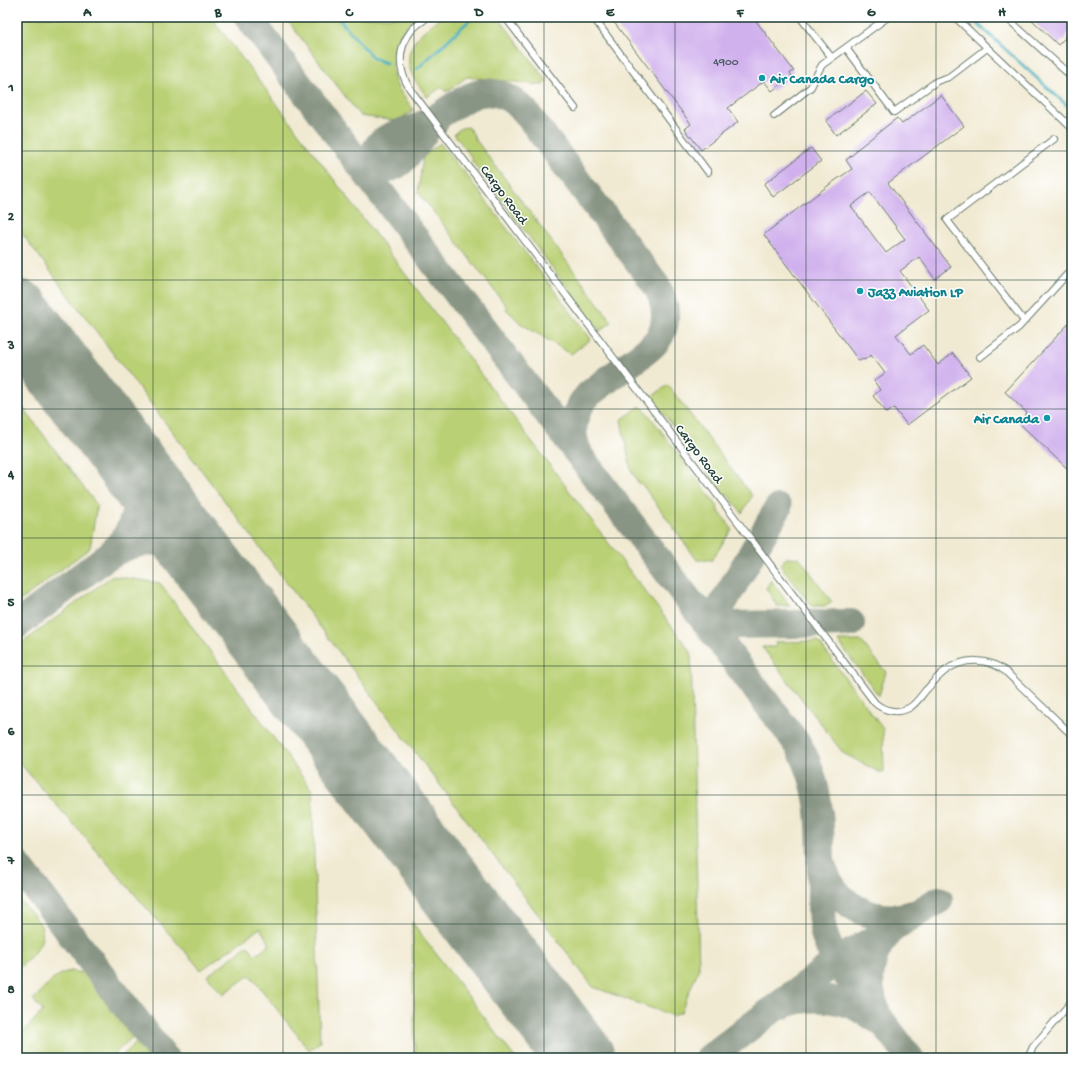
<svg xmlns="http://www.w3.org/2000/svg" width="1089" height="1075" viewBox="0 0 1089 1075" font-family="'Gochi Hand',sans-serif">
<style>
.grass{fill:#bad074;stroke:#6c8654}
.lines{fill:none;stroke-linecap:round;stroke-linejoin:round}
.stream{stroke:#3eadbb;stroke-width:3}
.taxiway{stroke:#889484;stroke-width:28}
.runway{stroke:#889484;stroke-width:70}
.building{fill:#d0b1ed;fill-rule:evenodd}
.lane-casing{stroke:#687a6c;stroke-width:8}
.lane{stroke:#fff;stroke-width:6}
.grid{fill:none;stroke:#1f3d34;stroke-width:1;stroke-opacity:0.55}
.culture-dot{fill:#0f9aa8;stroke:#fff;stroke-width:1.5}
.labels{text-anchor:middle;stroke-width:3;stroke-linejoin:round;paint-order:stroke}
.number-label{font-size:12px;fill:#4b5a62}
.culture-label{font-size:14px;font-weight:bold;fill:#0d838f;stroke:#fff;text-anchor:start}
.street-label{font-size:14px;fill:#1f3d34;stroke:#fff}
.neatline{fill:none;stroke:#1f3d34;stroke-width:1.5}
.grid-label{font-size:13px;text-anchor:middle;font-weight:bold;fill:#1f3d34}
</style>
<rect width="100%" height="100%" fill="#fff"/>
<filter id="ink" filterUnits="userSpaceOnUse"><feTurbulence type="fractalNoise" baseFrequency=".025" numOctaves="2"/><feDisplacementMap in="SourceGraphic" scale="8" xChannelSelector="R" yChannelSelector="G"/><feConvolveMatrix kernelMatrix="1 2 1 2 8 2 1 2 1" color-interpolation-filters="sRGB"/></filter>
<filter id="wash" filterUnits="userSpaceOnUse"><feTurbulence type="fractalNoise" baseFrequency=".012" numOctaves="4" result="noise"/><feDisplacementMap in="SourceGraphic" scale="16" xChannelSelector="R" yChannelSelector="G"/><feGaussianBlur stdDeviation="0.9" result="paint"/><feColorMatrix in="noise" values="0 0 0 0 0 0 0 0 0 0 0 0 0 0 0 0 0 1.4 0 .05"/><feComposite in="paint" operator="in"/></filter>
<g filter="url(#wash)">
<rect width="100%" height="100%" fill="#f1ead3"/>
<!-- grass -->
<g class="grass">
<path d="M17,17h194l480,635 8,316 -18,44 -8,4 -80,-29 -576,-760z"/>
<path d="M285,17h133c-4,3 -9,6 -12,10 -12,14 -17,40 -10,57 4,9 12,18 18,26l-17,11 -37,-5z"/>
<path d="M441,17h57l49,64 -4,4 -76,-8 -21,15 -4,-5 -15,10c-6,-9 -17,-21 -18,-33 -3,-21 17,-36 32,-47z"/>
<path d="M468,127l6,8 -1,1 139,186 -12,9 -128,-170v-3l-18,-24 7,-6z"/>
<path d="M440,143l20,26 1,-1 130,171 -20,15 -51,-31 -14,-14 1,-2 -89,-115 5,-35z"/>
<path d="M668,385l84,111 -10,17 -14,-18 -3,1 -74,-99z"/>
<path d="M17,400l80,105 -7,43 -73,55z"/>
<path d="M640,406l6,5 72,96 -1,2 15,20 -20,31h-15l-56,-77 -2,1 -8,-14 -10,-50z"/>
<path d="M799,557l33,45 -6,4h-14l-32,-41 6,-7z"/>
<path d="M112,576l48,7 152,207 8,252 -11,8 -59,-75 -27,19 -16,-18 41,-31 7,10 15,-11 -10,-16 -59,42 -184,-210v-113z"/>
<path d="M771,580l19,26h-13l-11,-18z"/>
<path d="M818,641l65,88 1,43h-5l-36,-19 -81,-106h14l-1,-5z"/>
<path d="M838,641h23l25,31 -7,24z"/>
<path d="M17,898c7,8 17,16 23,26 10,18 -12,35 -23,46z"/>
<path d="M412,922l103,136h-100z"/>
<path d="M71,971l13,2 5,4 49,55 -28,26h-93v-20l26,-27 -10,-11c11,-11 22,-27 38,-29z"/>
<path d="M142,1037l19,21h-41z"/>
</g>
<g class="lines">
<!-- stream -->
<g class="stream">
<path d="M337,17l36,41 13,5"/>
<path d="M970,17l102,93"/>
<path d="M417,69l56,-52"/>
</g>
<!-- taxiway -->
<g class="taxiway">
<path d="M248,17l551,729c26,47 21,90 22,142 0,15 -1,31 3,45 6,24 23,43 38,62 16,21 32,42 48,63"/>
<path d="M356,159c6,6 14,10 23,10 20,1 28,-13 39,-27 5,-8 11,-15 18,-22"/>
<path d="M377,188c-10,-18 -7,-41 12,-51 12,-6 25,-8 37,-14 36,-19 58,-51 98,-13l132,175c11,19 14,43 -3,60 -7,7 -16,13 -24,19 -14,10 -27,20 -40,30 -16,17 -21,37 -10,59"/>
<path d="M110,555c26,-16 56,-19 81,-1 12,9 21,21 31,31"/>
<path d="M698,609l19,12 14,4 120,-2"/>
<path d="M17,625l92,-70c25,-21 35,-53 22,-83 -5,-12 -14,-23 -21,-35"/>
<path d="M723,639l-4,-20 3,-14 56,-97"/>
<path d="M17,864l148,194"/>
<path d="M822,864c11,40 51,62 91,50"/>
<path d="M781,1006c31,-14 68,-8 95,13"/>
<path d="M876,1010c-11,-27 -7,-58 15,-79"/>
<path d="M564,1036l24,22"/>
<path d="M709,1058l125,-95 105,-63"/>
</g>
<!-- runway -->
<path class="runway" d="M17,314l563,744"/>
</g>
<g id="blocks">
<!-- building -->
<g class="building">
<path d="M610,17h143l41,54 -4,2 2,3 -20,15 -8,-10 -36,27 10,14 -37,28 -16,-21 6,-5z"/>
<path d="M1029,17h43v13l-6,4 -1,4 -7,7z"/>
<path d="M866,91l11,13 -41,31 -10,-14z"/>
<path d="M941,95l23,31 -76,57 63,84 -16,12 -16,-22 -19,14 29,39 -33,25 15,19 12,-9 15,20 15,-12 18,24 -64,48 -13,-17 -7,5 -14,-17 7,-6 -6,-9 11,-8 -14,-18 -7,5 -1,-1 -4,2 -95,-126 3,-3 66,-50 19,-13 -6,-9 11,-9 -1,-1 41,-32 5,6zM870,192l35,47 -19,14 -35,-47z"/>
<path d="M811,148l10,13 -48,36 -9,-13z"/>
<path d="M1072,320v153l-53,-50 8,-10 -22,-21z"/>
</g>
</g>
</g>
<g filter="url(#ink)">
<use href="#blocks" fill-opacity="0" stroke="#687a6c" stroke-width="1"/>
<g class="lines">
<!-- lane casing -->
<g class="lane-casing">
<g id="lane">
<path d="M428,17c-5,4 -12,8 -17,14 -14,18 -13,40 -1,58l465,614c9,8 23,11 34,5 7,-4 12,-12 17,-18 6,-6 12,-14 19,-19 19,-14 43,-13 60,0l67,64"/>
<path d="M505,17l70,91"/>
<path d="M593,17l115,155"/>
<path d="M800,17l32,41"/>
<path d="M955,17l117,111"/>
<path d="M1006,17l66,60"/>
<path d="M1069,37l3,3"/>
<path d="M846,48l48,64 43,-31 12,-4 38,-29"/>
<path d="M774,116l37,-29 8,-17 3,-5 66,-48"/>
<path d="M1024,321l-77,-101 107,-81"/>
<path d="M980,357l39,-30 53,-58"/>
<path d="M1028,1058l5,-11 39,-46"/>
</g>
</g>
<!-- lane -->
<use href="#lane" class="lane"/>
</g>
</g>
<!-- grid -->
<path class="grid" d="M153,17v1041M283,17v1041M414,17v1041M544,17v1041M675,17v1041M806,17v1041M936,17v1041M17,151h1055M17,280h1055M17,409h1055M17,538h1055M17,666h1055M17,795h1055M17,924h1055"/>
<!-- markers -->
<g class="culture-dot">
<circle cx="762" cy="78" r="4"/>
<circle cx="860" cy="291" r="4"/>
<circle cx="1047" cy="418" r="4"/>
</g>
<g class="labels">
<!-- number labels -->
<g class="number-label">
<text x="726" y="65">4900</text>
</g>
<!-- culture labels -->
<g class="culture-label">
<text x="770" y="83">Air Canada Cargo</text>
<text x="868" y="296">Jazz Aviation LP</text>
<text x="1039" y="423" text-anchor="end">Air Canada</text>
</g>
<!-- street labels -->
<g class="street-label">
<text transform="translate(505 194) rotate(53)" y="5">Cargo Road</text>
<text transform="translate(700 453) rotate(53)" y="5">Cargo Road</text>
</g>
</g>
<!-- margin -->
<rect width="1089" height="1075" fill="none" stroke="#fff" stroke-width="44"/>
<rect x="22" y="22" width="1045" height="1031" class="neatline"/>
<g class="grid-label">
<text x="87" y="16">A</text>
<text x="218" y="16">B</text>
<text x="349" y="16">C</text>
<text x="479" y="16">D</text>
<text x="610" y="16">E</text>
<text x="740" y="16">F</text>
<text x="871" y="16">G</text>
<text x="1002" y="16">H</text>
<text x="11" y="91">1</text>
<text x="11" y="220">2</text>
<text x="11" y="349">3</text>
<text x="11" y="478">4</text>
<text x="11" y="606">5</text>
<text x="11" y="735">6</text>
<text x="11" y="864">7</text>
<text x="11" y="993">8</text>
</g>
</svg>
